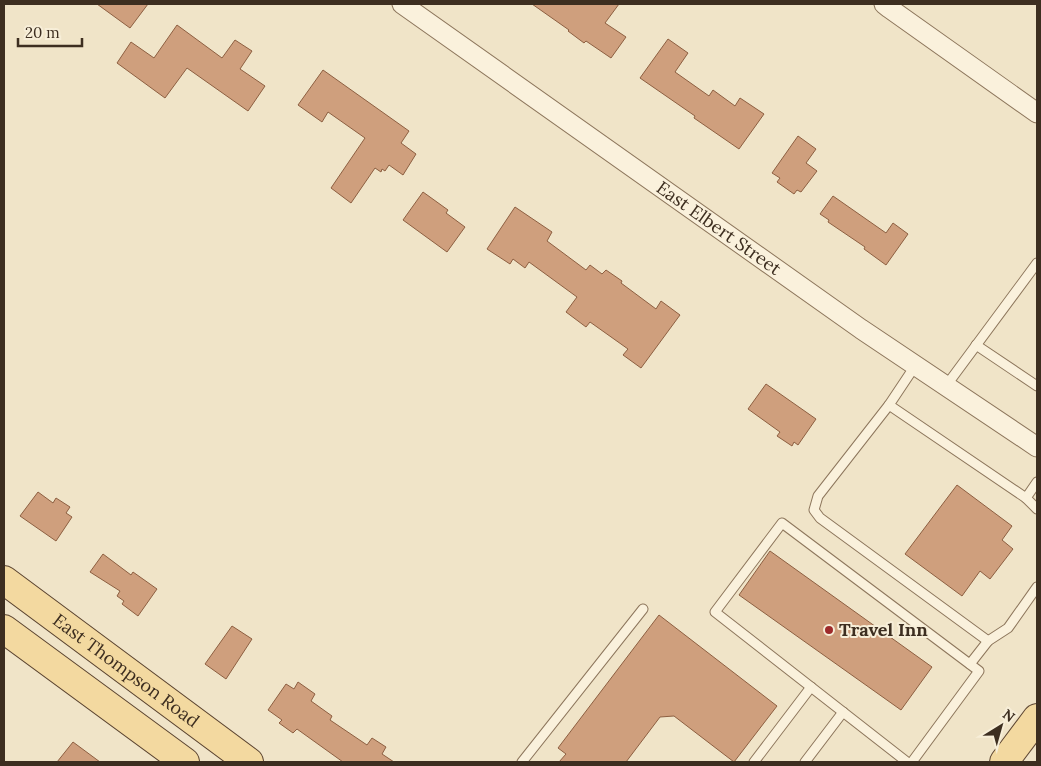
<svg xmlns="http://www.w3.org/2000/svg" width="1041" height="766" viewBox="0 0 1041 766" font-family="Lora,serif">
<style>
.building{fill:#cf9f7d;stroke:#8d5f41}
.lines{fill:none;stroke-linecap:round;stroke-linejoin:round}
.service-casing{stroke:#8d765c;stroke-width:11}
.minor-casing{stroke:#8d765c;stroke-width:21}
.primary-casing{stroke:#5b4430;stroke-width:30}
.service{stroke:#faf1dc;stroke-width:9}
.minor{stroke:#faf1dc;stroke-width:19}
.primary{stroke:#f3d9a0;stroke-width:28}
.poi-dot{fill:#9e2a2b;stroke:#f7eed8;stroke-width:2}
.labels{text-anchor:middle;stroke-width:4;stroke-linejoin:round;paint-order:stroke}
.street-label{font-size:18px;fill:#3d2e20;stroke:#f7eed8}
.poi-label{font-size:18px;font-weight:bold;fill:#3d2e20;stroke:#f7eed8;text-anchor:start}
</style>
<rect width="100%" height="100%" fill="#f0e4c8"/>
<!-- building -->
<g class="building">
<path d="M97,4h51l-18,24z"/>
<path d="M532,4h87l-14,19 21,14 -15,21 -25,-17 -2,2 -16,-12 1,-1z"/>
<path d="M177,25l45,33 13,-18 17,11 -12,18 25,17 -17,25 -61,-43 -22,30 -48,-35 14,-21 23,16z"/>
<path d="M668,39l20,14 -13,19 34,24 4,-6 22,16 5,-8 24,16 -25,35 -45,-31 1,-2 -55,-38z"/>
<path d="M323,70l86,61 -8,12 15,11 -13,21 -14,-10 -4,6 -3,-2 -1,3 -6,-4 -24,35 -20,-15 34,-50 -37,-26 -6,10 -24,-17z"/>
<path d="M798,136l18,13 -10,14 11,8 -16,21 -4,-2 -3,4 -17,-12 3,-4 -8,-5z"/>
<path d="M423,192l25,18 -2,3 19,14 -18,25 -44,-32z"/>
<path d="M833,196l53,37 7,-10 15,11 -22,31 -22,-16 1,-2 -37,-25 1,-2 -9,-6z"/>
<path d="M515,207l37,25 -5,9 39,29 4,-5 12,9 4,-4 16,11 -1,2 35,26 5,-8 19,14 -39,53 -18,-13 5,-6 -38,-27 -4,5 -20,-15 11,-15 -48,-35 -4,6 -12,-9 -3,5 -23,-15z"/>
<path d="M766,384l50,35 -18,26 -4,-3 -2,4 -15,-10 3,-4 -32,-23z"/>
<path d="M957,485l55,41 -10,14 11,9 -23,30 -10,-8 -18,25 -57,-42z"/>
<path d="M38,492l15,11 3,-5 14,9 -4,6 6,4 -16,24 -36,-25z"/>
<path d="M770,551l162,116 -31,43 -162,-115z"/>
<path d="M103,554l28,21 2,-3 24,17 -19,27 -16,-12 2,-3 -7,-5 3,-5 -30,-19z"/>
<path d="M659,615l118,91 -43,56 -60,-46 -14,1 -34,45h-67l7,-8 -8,-6z"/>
<path d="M232,626l20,13 -26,40 -21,-15z"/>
<path d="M298,682l17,12 -4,7 21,15 -2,4 37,25 5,-7 14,9 -4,7 12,8h-51l-46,-33 -4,4 -14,-10 3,-3 -14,-10 18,-26 8,5z"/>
<path d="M73,742l27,20h-43z"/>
</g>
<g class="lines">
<!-- service casing -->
<g class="service-casing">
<g id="service">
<path d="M976,345l61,41"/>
<path d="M915,366l-26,39 137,93"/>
<path d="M946,386l91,-123"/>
<path d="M889,405l-71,91 -4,14 6,8 168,123"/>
<path d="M1037,482l-11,16 11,11"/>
<path d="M970,664l18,-23 20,-13 29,-41"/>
<path d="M522,762l121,-153"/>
<path d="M754,762l57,-75"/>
<path d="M805,762l38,-50"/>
<path d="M907,762l-192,-150 67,-89 197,148 -67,91"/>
</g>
</g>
<!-- minor casing -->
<g class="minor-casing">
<g id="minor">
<path id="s1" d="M402,4l459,325 176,118"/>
<path d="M884,4l5,4 148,105"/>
</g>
</g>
<!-- primary casing -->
<g class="primary-casing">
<g id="primary">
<path id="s2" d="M4,580l245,182"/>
<path d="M4,629l181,133"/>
<path d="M1004,762l33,-44"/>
</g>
</g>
<!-- service -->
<use href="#service" class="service"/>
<!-- minor -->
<use href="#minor" class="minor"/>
<!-- primary -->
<use href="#primary" class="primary"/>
</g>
<!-- markers -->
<circle class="poi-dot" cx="829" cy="630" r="5"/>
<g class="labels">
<!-- street labels -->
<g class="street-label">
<text dy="6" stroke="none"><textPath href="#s1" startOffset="388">East Elbert Street</textPath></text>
<text dy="6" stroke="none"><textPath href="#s2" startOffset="152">East Thompson Road</textPath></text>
</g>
<!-- poi labels -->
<g class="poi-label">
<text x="839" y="636">Travel Inn</text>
</g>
</g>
<!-- border -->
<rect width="1041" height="766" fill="none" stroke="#3d2e20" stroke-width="10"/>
<!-- north arrow -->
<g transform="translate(1001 726) rotate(37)" stroke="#f7eed8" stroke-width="4" paint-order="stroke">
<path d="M0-4L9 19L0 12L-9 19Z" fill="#3d2e20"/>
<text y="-8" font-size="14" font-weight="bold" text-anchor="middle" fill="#3d2e20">N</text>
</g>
<!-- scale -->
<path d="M18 38v8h64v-8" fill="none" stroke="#3d2e20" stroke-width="2.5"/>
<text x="25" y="38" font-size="15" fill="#3d2e20" stroke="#f7eed8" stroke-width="4" paint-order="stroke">20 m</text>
</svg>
